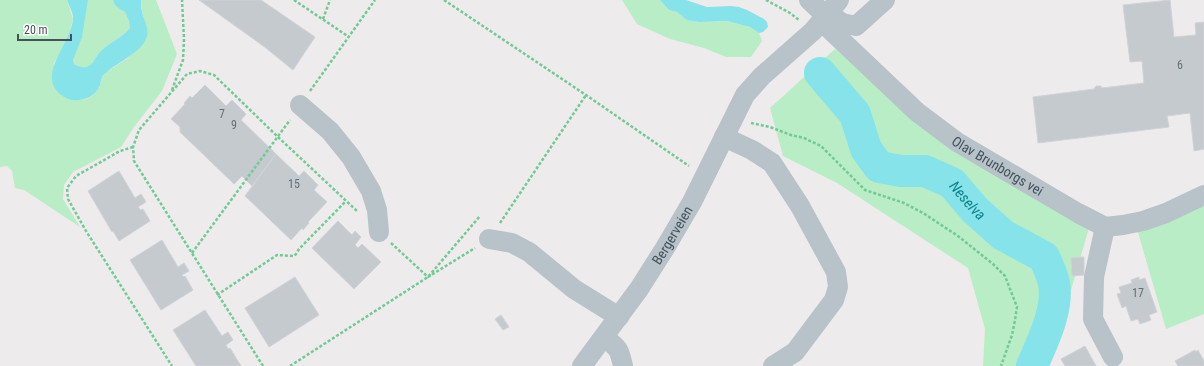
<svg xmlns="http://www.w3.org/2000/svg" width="1204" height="366" viewBox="0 0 1204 366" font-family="'Roboto Condensed',sans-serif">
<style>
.green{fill:#b9edc6}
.water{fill:#86e3ea}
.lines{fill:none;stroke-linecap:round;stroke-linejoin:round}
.river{stroke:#86e3ea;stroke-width:32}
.building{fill:#c5cacf;stroke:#cfd3d7}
.path{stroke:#71ca93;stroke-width:2.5;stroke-dasharray:3 2;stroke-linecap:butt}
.minor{stroke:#b7c2c9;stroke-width:20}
.labels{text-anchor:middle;stroke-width:3;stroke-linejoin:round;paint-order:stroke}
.number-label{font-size:12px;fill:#647076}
.street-label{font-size:14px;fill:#445259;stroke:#fff}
.water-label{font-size:15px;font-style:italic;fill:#0e838d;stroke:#fff}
</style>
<rect width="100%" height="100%" fill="#eeebec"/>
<!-- green -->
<g class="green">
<path d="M0,0h67l6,19 -3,13 -16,32 23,36 9,-1 6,-3 7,-9 3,-9 3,-5 23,-15 8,-7 9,-30 -3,-9 -1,-12h15l21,54 -15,37 -28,36 -13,20 -48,25 -9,13 -1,14 17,28 -56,-37 -9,-2 -3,-17 -5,-5 -7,1z"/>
<path d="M88,0h25c1,6 6,9 12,12l4,9 1,7c-8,10 -22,15 -31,25 -4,5 -6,12 -13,14 -4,1 -8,-1 -12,-3l-1,-4z"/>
<path d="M622,0h38l9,10 8,2 11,8 11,2 28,-1 23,6 9,6 3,8 -11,16h-25l-22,-9 -34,-9 -33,-15z"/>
<path d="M835,49l254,179 -40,138h-66l2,-37 -17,-61 -131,-85 -54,-27 -13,-48z"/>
<path d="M1204,205v109l-38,15 -29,-100z"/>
</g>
<!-- water -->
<g class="water">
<path d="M67,0h21l-6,37 -9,23 1,4c4,2 8,4 12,3 7,-2 9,-9 13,-14 9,-10 23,-15 31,-25l-1,-7 -4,-9c-6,-3 -11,-6 -12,-12h28c0,4 0,8 1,12 2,8 7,16 5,24 -4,16 -29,26 -40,36 -5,3 -6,8 -7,13 -5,12 -16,16 -28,15 -5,-1 -12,-5 -15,-9 -17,-19 14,-50 16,-71 1,-6 -4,-14 -6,-20z"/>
<path d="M660,0h26l21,7 24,-1 8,1 8,3 17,9 3,3 1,5 -5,5 -4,1 -9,-6 -23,-6 -28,1 -12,-2 -10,-8 -8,-2z"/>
</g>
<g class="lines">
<!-- river -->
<path class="river" id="s1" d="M820,73l35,41 11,35 13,18 22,4h24l27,12 23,27 28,25 41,22c4,9 8,17 10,26 5,26 -12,60 -22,83"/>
</g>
<!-- building -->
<g class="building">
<path d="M199,0h62l54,37 -22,33 -27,-22z"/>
<path d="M1170,0l4,37 22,-2 -1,-12 9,-1v127l-10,2 -4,-38 -23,3 2,11 -131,16 -5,-46 61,-8 2,-3h5l1,2 42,-5 -2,-22 -12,1 -7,-57z"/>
<path d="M205,85l21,21 6,-6 14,14 -5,6 35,34 -24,32 -10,-10 -8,8 -54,-52v-5l-9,-8 14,-15 -1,-1 6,-7 2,2z"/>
<path d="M276,154l23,22 5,-5 14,14 -4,5 13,12 -19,20 1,1 -6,7 -1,-2 -11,12 -46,-44z"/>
<path d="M119,171l16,27 6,-4 5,8 -8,5 3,3 2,-1 7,12 -31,20 -6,-10 -1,1 -24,-41z"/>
<path d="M338,221l14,14 3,-4 6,6 -6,8 3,3 4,-4 19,18 -27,27 -42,-41z"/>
<path d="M162,240l16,27 6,-4 5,8 -7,4 2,2 1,-1 8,14 -32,20 -31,-50z"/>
<path d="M1084,257v18l-12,1 -1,-18z"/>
<path d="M295,277l24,38 -50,32 -24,-39z"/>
<path d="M1139,277v3l6,-2 12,34 -8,3 2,5 -11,4 -2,-5 -7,2 -5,-15 -4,2 -5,-14 4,-1 -2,-6 13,-4 -1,-3z"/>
<path d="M205,310l17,26 6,-4 5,8 -7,5 2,4 2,-1 11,18h-45l-23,-36z"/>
<path d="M501,315l8,12 -6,3 -8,-11z"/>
<path d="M1085,346l11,20h-31l-4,-7z"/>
<path d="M1195,350l1,2 2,-2 6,11v5h-26l-3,-5z"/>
</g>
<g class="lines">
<!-- path -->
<g class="path">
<path d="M294,0l55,37"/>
<path d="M444,0l142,95 103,71"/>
<path d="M766,0l24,13 9,7"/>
<path d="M323,19l7,-19"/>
<path d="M172,90l11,-30 1,-21 -2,-39"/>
<path d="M310,91l65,-91"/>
<path d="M751,123l19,4 21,8 13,3 17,8 44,44 39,13 19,10 35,23 35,28 12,12 12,31 -2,13 -3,15 -11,31"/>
<path d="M133,147l-13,4 -44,25 -9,12 1,11 18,32 86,135"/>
<path d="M500,223l86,-128"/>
<path d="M391,243l37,34 47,-29"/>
<path d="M192,253l98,-133"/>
<path d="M217,295l60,-40 17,1 2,-2 3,-5 47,-48"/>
<path d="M263,366l-129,-205 -1,-14 6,-17 48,-56 13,-3 14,4 64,62 79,74"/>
<path d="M290,366l138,-89 52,-61"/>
</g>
<!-- minor -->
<g class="minor">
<path d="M809,0l17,16"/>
<path d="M828,13l14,10 14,3 29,-26"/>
<path id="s2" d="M822,22l95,90 40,30 121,71 27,14 18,-2 20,-4 23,-8 38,-18"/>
<path d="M300,105l30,26 21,26 20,34 6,19 2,22"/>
<path d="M724,137l28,13 20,13 28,43 36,66 2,15 -4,13 -39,52 -22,14"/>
<path d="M1105,227l-11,50 -1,42 20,38"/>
<path d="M489,239l23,4 17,9 45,37 45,28"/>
<path d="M604,337c15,12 15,11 19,29"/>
<path id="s3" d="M582,366l57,-77 26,-41 27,-46 53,-107 17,-19 51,-45 26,-31"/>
</g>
</g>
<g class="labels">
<!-- number labels -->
<g class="number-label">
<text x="1180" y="69">6</text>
<text x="222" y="118">7</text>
<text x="234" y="129">9</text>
<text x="294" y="188">15</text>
<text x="1138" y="297">17</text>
</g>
<!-- street labels -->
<g class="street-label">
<text dy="5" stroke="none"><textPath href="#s2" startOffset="228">Olav Brunborgs vei</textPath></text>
<text dy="5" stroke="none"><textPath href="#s3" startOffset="159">Bergerveien</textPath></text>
</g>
<!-- water labels -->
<g class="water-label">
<text dy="5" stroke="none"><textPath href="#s1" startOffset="212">Neselva</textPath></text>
</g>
</g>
<!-- scale -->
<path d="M18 34v6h53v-6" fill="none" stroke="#445259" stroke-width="2"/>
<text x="24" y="34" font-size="12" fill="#445259" stroke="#ffffff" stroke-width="3" paint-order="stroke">20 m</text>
</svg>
